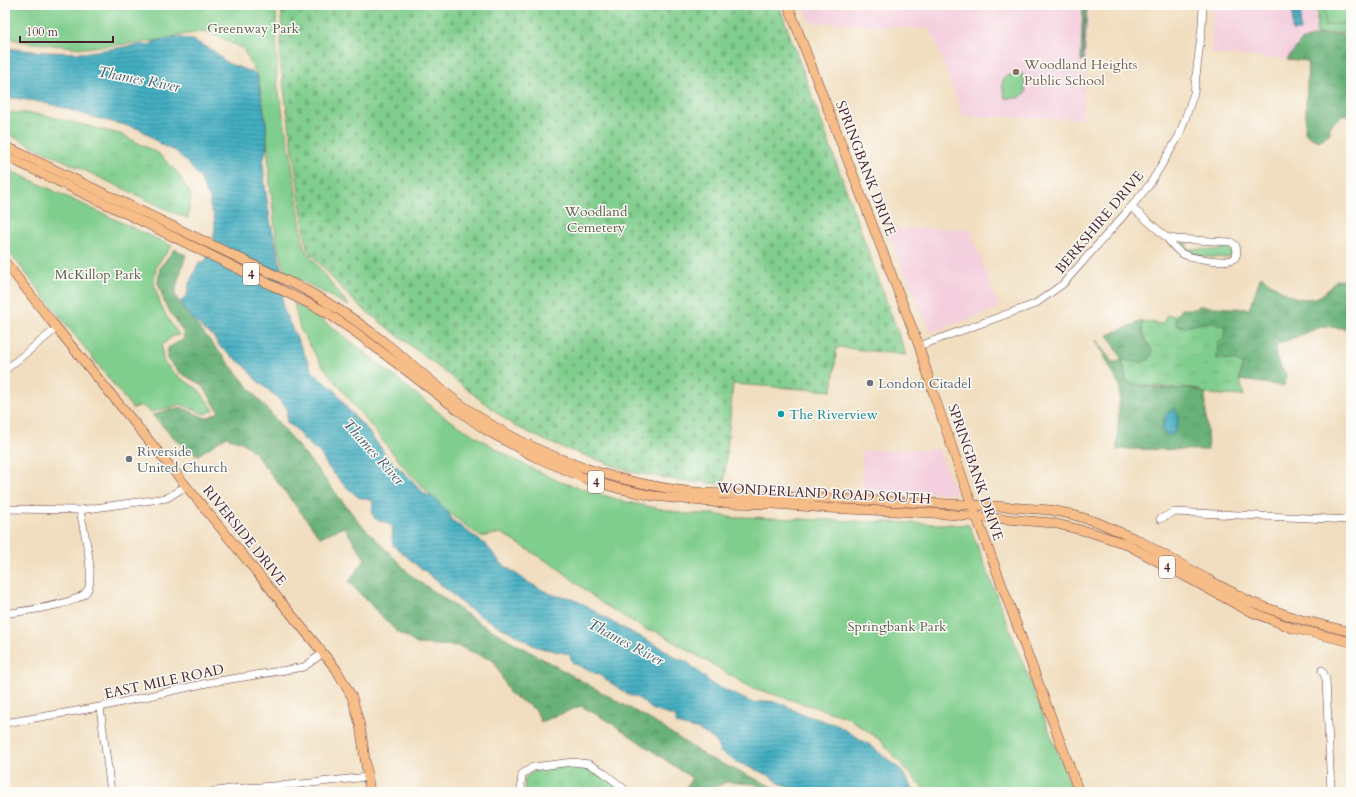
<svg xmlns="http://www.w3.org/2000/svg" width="1356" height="797" viewBox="0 0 1356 797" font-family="Cardo,serif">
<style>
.built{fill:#f4cfde}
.grass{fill:url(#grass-tufts);stroke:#65765c}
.forest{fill:url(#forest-crowns);stroke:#596852}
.cemetery{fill:url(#cemetery-stones);stroke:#65765c}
.park{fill:#80ce8d;stroke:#65765c}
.water{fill:url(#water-rules);stroke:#466676}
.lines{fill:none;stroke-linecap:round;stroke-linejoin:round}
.minor-casing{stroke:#633c41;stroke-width:8}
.major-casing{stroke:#633c41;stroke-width:10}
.minor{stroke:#fff;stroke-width:7}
.major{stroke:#f7bd88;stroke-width:9}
.education-dot{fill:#8d6e63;stroke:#fdfcf7;stroke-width:1.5}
.worship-dot{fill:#6b7280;stroke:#fdfcf7;stroke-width:1.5}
.culture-dot{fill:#0f9aa8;stroke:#fdfcf7;stroke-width:1.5}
.labels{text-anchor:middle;stroke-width:3;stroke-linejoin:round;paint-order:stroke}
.shield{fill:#fdfcf7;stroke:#806168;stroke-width:1}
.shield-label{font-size:13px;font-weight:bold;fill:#4a1f2b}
.park-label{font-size:14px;fill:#5d5c4d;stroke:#fdfcf7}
.education-label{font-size:14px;fill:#785e54;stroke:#fdfcf7;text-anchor:start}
.street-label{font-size:14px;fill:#4a1f2b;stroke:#fdfcf7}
.worship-label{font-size:14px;fill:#5b616d;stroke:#fdfcf7;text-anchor:start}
.culture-label{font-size:14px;fill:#0d838f;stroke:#fdfcf7;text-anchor:start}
.water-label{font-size:15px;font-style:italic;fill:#465f6e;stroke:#fdfcf7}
</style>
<defs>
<pattern id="grass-tufts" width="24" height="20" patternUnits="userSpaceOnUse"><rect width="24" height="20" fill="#80ce8d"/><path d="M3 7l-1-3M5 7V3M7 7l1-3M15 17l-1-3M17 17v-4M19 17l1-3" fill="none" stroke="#70b07a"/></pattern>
<pattern id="forest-crowns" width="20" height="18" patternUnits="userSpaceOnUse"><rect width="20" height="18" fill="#68b178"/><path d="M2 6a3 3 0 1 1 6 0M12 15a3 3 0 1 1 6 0" fill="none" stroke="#588f63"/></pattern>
<pattern id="cemetery-stones" width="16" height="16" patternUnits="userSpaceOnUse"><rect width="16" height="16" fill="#80ce8d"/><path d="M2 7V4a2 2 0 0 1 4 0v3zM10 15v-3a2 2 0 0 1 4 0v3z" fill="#70b07a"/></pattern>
<pattern id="water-rules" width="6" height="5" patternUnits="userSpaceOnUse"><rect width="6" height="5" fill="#42aec1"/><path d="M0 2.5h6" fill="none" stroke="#398d9d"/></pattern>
</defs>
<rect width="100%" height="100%" fill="#fdfcf7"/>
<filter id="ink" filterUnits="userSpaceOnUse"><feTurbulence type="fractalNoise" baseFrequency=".025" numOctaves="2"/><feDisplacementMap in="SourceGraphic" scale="8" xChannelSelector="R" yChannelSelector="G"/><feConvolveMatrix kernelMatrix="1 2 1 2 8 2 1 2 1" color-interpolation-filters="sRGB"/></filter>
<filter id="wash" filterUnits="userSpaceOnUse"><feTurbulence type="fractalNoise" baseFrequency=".012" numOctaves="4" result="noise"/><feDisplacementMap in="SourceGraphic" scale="16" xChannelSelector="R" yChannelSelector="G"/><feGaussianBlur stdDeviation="0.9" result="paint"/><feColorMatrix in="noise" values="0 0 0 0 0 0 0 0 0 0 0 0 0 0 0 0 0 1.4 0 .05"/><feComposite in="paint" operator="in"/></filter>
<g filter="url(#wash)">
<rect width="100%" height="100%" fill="#f1dec0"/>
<!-- built -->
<g class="built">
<path d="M881,5h208l-6,114 -120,-3 -32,-87 -121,-7 -6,-16 78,2z"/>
<path d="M1213,5h105l-2,29 -15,7 -14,18 -76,-5z"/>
<path d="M886,228l84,1 29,79 -68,24z"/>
<path d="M938,449l18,44 -94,-2v-40z"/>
</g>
<!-- grass -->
<g class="grass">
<path d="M1318,5h33v27l-35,2z"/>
<path d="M5,112l35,2 80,20 38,19 20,20 13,22 -3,24 -183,-86z"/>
<path d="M1182,242l5,1v6l35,1 2,-4 6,-1 3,4c1,5 0,7 -5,9 -12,-1 -47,1 -46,-16z"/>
<path d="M1167,315l9,1v8l8,3 23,-5 19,4 -2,10 12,25 6,3 -2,16 4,16 -39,-2 -8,-5 -8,-2 -10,2 -48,-5 -4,-3 -5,-21 28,-14c-7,-8 -8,-15 -8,-25l20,3z"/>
<path d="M570,765c25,2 34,12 53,27h-98c0,-4 -1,-9 0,-13 5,-12 34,-12 45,-14z"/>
</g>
<!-- forest -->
<g class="forest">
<path d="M1083,5h4l-3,55 -3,1z"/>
<path d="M1351,34v82h-9l-12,9v8l-11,8c-6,-2 -11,-4 -14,-9l3,-71 -21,-2 14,-18 16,-6z"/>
<path d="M175,249l11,6 -8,25 -3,15 10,16 132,158 41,52 55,56 68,47 175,99 51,34 77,35h-13l-17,-8 -27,-2 -15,7 -3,3h-26l9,-14 -82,-56 -29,-16 -40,16 -5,-12 -26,-16 -16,-33 -36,-15 -41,-2 -22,-14 -46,-48 16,-23 -21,-32 -24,10 -66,-85 -12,-10 -16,-5 -28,18 -16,-9 -30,-31 28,-8 26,11 13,-6 -16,-26 -24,-14 -12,-13 1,-11 16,-9 -1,-7 -18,-28 -7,-21 2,-16z"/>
<path d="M1261,276c15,11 36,29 57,21 7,-3 13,-11 18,-17l15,1v50l-10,-3 -17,-2 -44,17 -4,3c0,4 -1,9 1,13 4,13 13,10 7,27l-44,-6 2,-16 -6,-3 -19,-2 1,-17 6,-6 1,-10 -18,-4 -23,5 -8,-3v-8l5,-7h16l1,-3 51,3z"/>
<path d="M1142,321c0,6 0,12 2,17 4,10 11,7 6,21l-9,4 -19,-3 5,21 4,3c13,1 25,5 38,5 16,1 20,-5 36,5l3,56 -86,-1 -5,1 3,-63 -24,-47 16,22h7l2,-5 -13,-22z"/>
</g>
<!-- cemetery -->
<path class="cemetery" d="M282,5h497l127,350 -69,-8 -5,44 -99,-7 -9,100 -43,-3 -49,-9 -77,-27 -42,-20 -156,-121 -22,-23 -28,-32 -27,-188z"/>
<!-- park -->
<g class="park">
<path d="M5,5h271l1,78 14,74 13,91 45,58 -64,-34 -8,-28 -7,-60 -4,-61 -6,-35 -3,-14 -14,-25 -36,-18 -25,4 -27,6 -72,7 -59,-6 -19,-5z"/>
<path d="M1325,5h26v18l-26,2z"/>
<path d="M1023,74l3,18 -6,6h-15l-3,-13 2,-8 6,-2z"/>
<path d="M5,168l167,78 -16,20 -2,18 7,22 7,13 11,16 -6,1 -11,9 1,16 13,14 23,15 15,20 -9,4 -25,-10 -11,4 -19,4 -9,-7 -8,4 -128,-162z"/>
<path d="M294,303l13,7 33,23 106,85 67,41 45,22 64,20 64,13h28l21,4 8,-1 226,8 104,267h-147l-46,-52 -31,-22 -99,-31 -94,-56 -10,-1 -46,-28 -42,-34 -57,-35 -20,4 -36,-27 -38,-39 -86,-107 -21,-35z"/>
</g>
<!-- water -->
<g class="water">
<path d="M1293,8l8,1 -1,22h-8z"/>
<path d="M176,37l17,3 22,12 12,11 30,11 9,49 1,23 -4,16 2,24 5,34 11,47 2,41 6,14 24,50 7,7 14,10 13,19 21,23 19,25 9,10 9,7 19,20 12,6 5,7 8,8 2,5 35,26 15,18 25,18 18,10 13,5 10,1 19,8 24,16 52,27 16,11 8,2 26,23 41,19 14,-2 14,2 20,11 36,11 33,20 30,24 15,23h-117l-6,-4 -13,-5 -11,-8 -29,-12 -19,-11 -5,-12 -16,-10 -23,-6v-7l-23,-7 -15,-12 -9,-3 -30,-20 -26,-12 -4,-9 -33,-7 -25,-15 -11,-5 -24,-14 -10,-6 -42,-37 -3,-1 -28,-24 -1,-6 1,-11c-5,-6 -12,-6 -19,-10l-2,-7 1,-10 -15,-4 -14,-12 -16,-18 -8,-14 -16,-13 -9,-12 -8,-5v-15l-14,-14 -18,-15 -10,-13 -24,-18 -9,-13 -8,-5 -17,-17 -4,-6 -2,-6 6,-6 2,-11 10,-22h6l8,-19 2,-16 -1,-12 -4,-8v-9l-5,-7 -5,-14 -24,-26 -11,-4 -25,-18 -44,-11 -35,-11 -26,-6 -22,-3 -8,1v-51l36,4 42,1 60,-9 5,2c6,-6 20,-7 28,-9z"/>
<path d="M1174,409c8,7 3,16 0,25l-3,2 -5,-2 -4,-3c1,-9 2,-19 12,-22z"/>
</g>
</g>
<g filter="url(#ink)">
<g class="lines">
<!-- minor casing -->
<g class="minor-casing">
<g id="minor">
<path d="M1131,207c12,10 24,20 35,30 5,6 9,12 15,16 8,5 44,11 52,6 5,-2 4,-8 3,-13l-5,-4 -56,-3 -9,-2"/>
<path d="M919,346l116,-42 28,-20 68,-77 19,-23 29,-48 15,-43 8,-67 1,-21"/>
<path d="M5,370l52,-42"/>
<path d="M5,509l75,1 87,-12 19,-12"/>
<path d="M1160,519l14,-7 177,8"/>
<path d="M5,614c17,-3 73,-9 82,-23 9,-14 -4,-64 -7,-81"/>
<path d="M1322,670l4,9 5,113"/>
<path d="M100,707l11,85"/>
<path d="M5,723l95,-16 107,-24 97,-16 19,-14"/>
<path d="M211,792l19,-3 71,-5 67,-7"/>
<path d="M522,792l-1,-7 1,-11 11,-7 40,-5 16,2 14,8 25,20"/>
</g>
</g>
<!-- major casing -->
<g class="major-casing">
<g id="major">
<path d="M788,5l131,341 14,46 35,102 111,298"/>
<path d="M5,146l297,142c24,13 47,27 69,44 32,23 60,51 92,74 71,51 156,79 242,87l288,13 58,4 19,4 27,8 41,18 69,39 44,23 44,16 56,14"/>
<path d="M5,156l128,61 191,94 30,20 100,76 32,23 47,26 56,24 28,8 36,8 68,7 53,1 53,4 105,5 121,10 40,10 33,11 121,66 45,18 59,14"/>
<path d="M5,262l46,59 285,348 16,28 8,28 10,67"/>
</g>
</g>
<!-- minor -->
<use href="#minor" class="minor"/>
<!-- major -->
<use href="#major" class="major"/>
</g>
</g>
<!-- markers -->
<circle class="education-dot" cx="1016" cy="72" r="4"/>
<g class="worship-dot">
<circle cx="870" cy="383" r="4"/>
<circle cx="129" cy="459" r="4"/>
</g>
<circle class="culture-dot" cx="781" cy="414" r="4"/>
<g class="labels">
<!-- shield labels -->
<g class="shield">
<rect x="243" y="263" width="16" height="22" rx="3"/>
<rect x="588" y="471" width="16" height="22" rx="3"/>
<rect x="1159" y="556" width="16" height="22" rx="3"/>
</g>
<g class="shield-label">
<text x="251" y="279">4</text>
<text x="596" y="487">4</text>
<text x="1167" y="572">4</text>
</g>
<!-- park labels -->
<g class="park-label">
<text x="253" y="33">Greenway Park</text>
<text x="596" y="216">Woodland<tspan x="596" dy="16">Cemetery</tspan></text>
<text x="98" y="279">McKillop Park</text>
<text x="897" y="631">Springbank Park</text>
</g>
<!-- education labels -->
<g class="education-label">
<text x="1024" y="69">Woodland Heights<tspan x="1024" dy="16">Public School</tspan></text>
</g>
<!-- street labels -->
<g class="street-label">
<text transform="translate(866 168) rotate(69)" y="5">SPRINGBANK DRIVE</text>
<text transform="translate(1099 222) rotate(-50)" y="5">BERKSHIRE DRIVE</text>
<text transform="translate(976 472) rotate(71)" y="5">SPRINGBANK DRIVE</text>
<text transform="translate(824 493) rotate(3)" y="5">WONDERLAND ROAD SOUTH</text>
<text transform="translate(245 535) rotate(51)" y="5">RIVERSIDE DRIVE</text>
<text transform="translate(164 681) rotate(-12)" y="5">EAST MILE ROAD</text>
</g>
<!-- worship labels -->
<g class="worship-label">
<text x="878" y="388">London Citadel</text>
<text x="137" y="456">Riverside<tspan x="137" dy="16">United Church</tspan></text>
</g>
<!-- culture labels -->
<g class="culture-label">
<text x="789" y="419">The Riverview</text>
</g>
<!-- water labels -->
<g class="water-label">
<text transform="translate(139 79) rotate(11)" y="5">Thames River</text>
<text transform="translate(374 452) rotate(48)" y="5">Thames River</text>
<text transform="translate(626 642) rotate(28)" y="5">Thames River</text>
</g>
</g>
<!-- margin -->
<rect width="1356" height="797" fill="none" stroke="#fdfcf7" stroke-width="20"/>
<!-- scale -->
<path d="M20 36v6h93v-6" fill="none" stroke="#4a1f2b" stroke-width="2"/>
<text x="26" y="36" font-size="12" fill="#4a1f2b" stroke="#fdfcf7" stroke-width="3" paint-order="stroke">100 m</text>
</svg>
